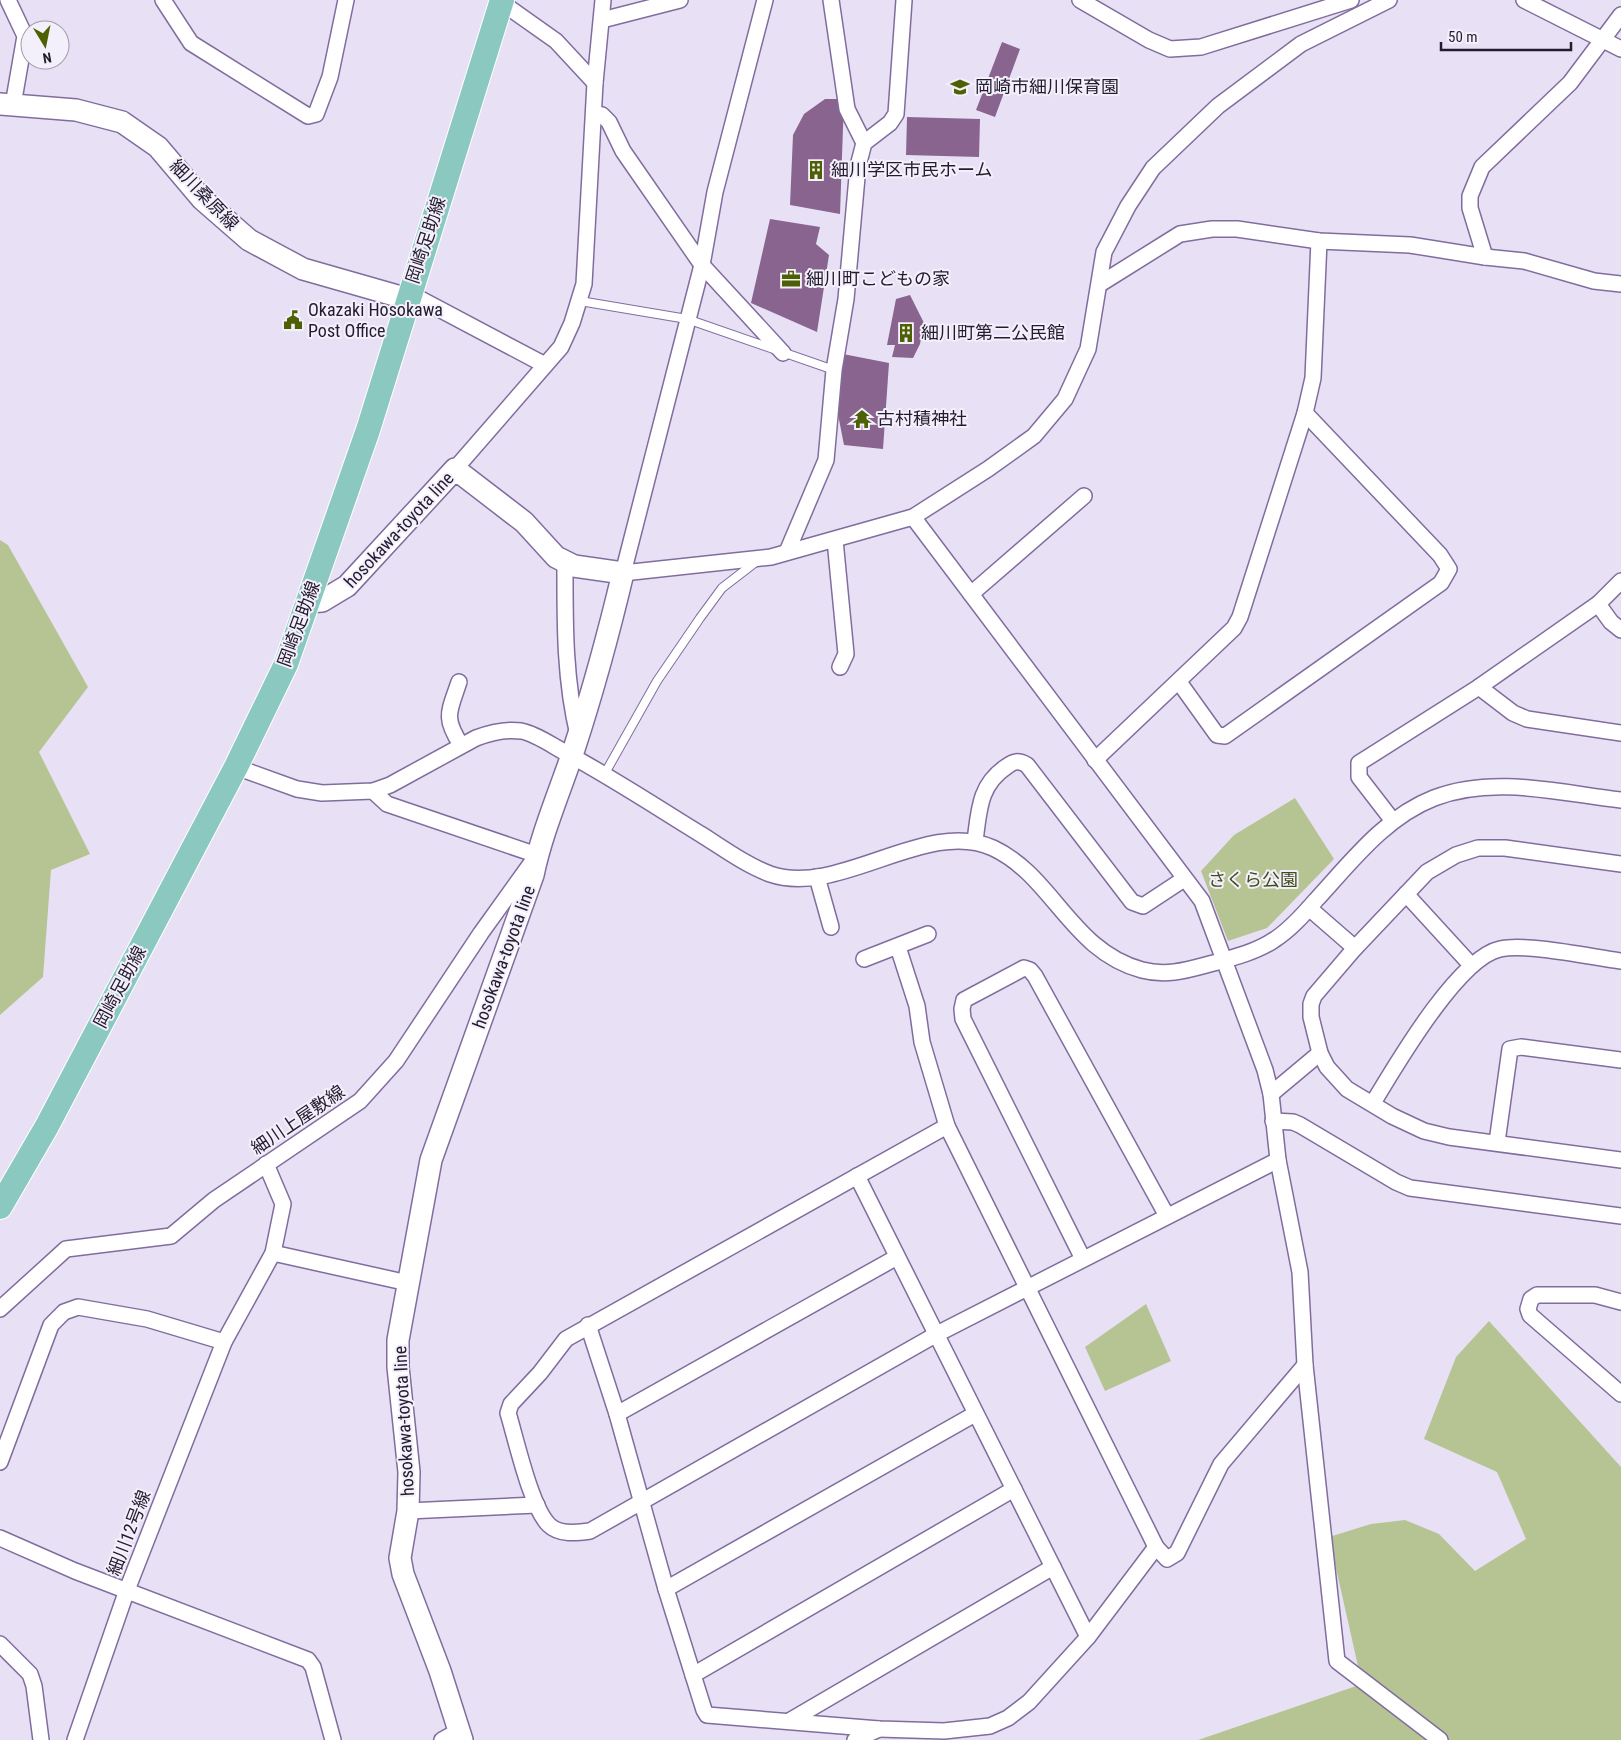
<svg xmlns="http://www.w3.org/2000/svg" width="1621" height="1740" viewBox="0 0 1621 1740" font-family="'Roboto Condensed','Noto Sans JP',sans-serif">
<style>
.green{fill:#b6c494}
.building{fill:#88648e}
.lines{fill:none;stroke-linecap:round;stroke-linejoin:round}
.lane-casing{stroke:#806d9e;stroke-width:10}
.street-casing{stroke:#806d9e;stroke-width:18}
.secondary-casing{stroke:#806d9e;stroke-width:24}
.primary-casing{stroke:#fff;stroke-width:26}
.lane{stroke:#fff;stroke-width:8}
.street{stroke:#fff;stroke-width:15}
.secondary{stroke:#fff;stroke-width:21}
.primary{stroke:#8bc8bf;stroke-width:24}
.labels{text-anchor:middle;stroke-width:4;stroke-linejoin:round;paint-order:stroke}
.poi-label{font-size:18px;fill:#231b2f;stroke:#f4f0fb;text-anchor:start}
.street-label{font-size:18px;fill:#231b2f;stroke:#f4f0fb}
.park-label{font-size:18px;fill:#404c1a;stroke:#f4f0fb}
</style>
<rect width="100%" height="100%" fill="#e8e1f6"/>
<!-- green -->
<g class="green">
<path d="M0,540l8,5 80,142 -49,65 51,102 -39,16 -8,107 -43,38z"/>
<path d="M1295,798l39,61 -67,69 -39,13 -27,-70 33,-36z"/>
<path d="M1146,1304l25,57 -66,30 -20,-44z"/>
<path d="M1489,1321l132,146v273h-423l164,-56 -33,-147 42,-13 34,-4 34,14 36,37 51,-32 -29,-67 -73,-33 32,-82z"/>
</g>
<!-- building -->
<g class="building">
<path d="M1002,42l18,7 -25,68 -19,-7z"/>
<path d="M825,99h19l-4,115 -50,-9 3,-70 11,-21z"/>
<path d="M907,117l73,2 -1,38 -73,-2z"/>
<path d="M770,219l50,8 -4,17 13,11 -12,77 -66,-29z"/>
<path d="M910,295l14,28 -4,21 -7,14 -21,-1 3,-12h-8l9,-46z"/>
<path d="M843,354l46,9 -6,86 -39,-4 -10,-51z"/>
</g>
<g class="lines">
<!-- lane casing -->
<g class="lane-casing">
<g id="lane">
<path d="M580,301l107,18 147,51"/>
<path d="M604,775l53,-94 43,-63 22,-30 35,-27"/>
</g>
</g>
<!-- street casing -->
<g class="street-casing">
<g id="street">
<path d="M8,0l17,36 -12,69"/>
<path d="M163,0l28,43 117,73 8,-2 14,-37 16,-77"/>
<path d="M498,0l58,41 39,42"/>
<path d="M765,0l-50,192 -13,73 -79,308 148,-16 142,-40 75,-48 46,-33 31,-37 23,-50 16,-97 24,-46 25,-38 65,-62 83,-62 88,-44"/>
<path d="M831,0l16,109 17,34"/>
<path d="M1080,0l69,40 21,9 31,-2 150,-47"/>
<path d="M1524,0l97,49"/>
<path d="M602,20l78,-20"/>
<path d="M594,113l8,2 7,7 14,29 79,114 81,88"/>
<path d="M1485,257l39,4 70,20 27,3"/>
<path d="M1100,284l80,-50 32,-5h25l82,12 91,4 75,12 -15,-49v-12l12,-29 88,-84 51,-68"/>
<path d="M409,293l136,72"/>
<path d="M455,469l106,-122 11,-24 12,-39 11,-201 8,-83"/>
<path d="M913,517l289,384 63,169 6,24 7,66 22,112 5,93 32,296 103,79"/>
<path d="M835,540l11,114 -6,13"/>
<path d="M787,552l39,-92 8,-90 12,-71 12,-133 6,-23 26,-20 6,-9 8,-114"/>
<path d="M565,562c0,58 -1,115 13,173"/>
<path d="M971,594l113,-98"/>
<path d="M1598,604l13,18 10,8"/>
<path d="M459,682c-10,30 -16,35 2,63"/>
<path d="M1179,682l38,53 8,1 216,-153 8,-14 -9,-14 -135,-142"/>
<path d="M1479,687l34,26 14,6 94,14"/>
<path d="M1095,760l139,-132 6,-11 65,-204 8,-35 6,-137"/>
<path d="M236,767l61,22 25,4 51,-2 17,-6 86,-47c13,-5 31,-9 45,-7 16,3 33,16 47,23 46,25 90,54 134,81 22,14 44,30 68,39 69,24 157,-57 223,-26 60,28 78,103 149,122 23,6 42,1 64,-5 22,-6 49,-12 68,-25 16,-10 30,-26 42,-40 35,-38 69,-83 118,-102 59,-23 126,-5 187,2"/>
<path d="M1393,821l-34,-44v-14l120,-76 119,-83 23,-23"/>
<path d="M975,841c4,-30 4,-56 31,-74 8,-6 12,-7 21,-2l105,137 11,4 41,-27"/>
<path d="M1621,864l-116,-16h-27l-22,7 -29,17 -72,76 -41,48 -3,8v13l9,36 7,14 20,22 45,27 32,15 25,6 172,23"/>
<path d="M817,877l14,50"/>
<path d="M1406,894l65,71"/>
<path d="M1309,908l46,40"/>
<path d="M898,947l19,59 5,36 25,84 209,421 11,12 10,-6 44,-89 84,-99"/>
<path d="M864,959l64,-25"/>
<path d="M1271,1094l49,-41"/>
<path d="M1373,1103c23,-38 85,-145 127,-154 27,-6 91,8 121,12"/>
<path d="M1273,1121l20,1 7,3 96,57 14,6 211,28"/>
<path d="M947,1126l-381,213 -26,34 -29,31 -3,9c8,26 23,95 41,112 10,10 28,8 41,6l347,-197 341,-174"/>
<path d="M1497,1142l13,-93 11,-2 100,13"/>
<path d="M857,1176l231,461"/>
<path d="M273,1253l135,30"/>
<path d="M1083,1259l-120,-240 -1,-10 2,-9 60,-32 6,2 5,6 132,240"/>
<path d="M1621,1302l-26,-7h-58l-6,4 -3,10 2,6 91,79"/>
<path d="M0,1309l66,-60 105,-13 43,-36 146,-99 36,-40 85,-128 56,-78 -150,-51 -14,-13"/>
<path d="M588,1325l29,89 49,175 38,121 3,5 172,14 65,2 46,-5 18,-8 21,-16 59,-65 68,-90"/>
<path d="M617,1414l280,-157"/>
<path d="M0,1462l51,-137 13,-13 14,-5 69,12 77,23"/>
<path d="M408,1511l129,-6"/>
<path d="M0,1538l75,33 233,89 5,7 20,73"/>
<path d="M666,1589l309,-175"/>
<path d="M0,1644l30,30 4,12 7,54"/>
<path d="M693,1675l321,-186"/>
<path d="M791,1720l262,-153"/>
<path d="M75,1740l52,-150 97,-248 49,-89 10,-49 -17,-40"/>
<path d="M442,1740l18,-10"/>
<path d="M855,1740l24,-11"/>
</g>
</g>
<!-- secondary casing -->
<g class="secondary-casing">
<g id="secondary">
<path d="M0,104l76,6 46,12 36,25 44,52 47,41 54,29 105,30"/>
<path d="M307,602l15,-1 25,-15 108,-117 69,53 32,35 18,9 49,7c-14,59 -30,118 -49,176 -14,42 -32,83 -41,126l-102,285 -33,180v27l11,105 -1,39 -8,47 3,16 37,97 22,69"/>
</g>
</g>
<!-- primary casing -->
<g class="primary-casing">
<path id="primary" d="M0,1207l47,-81 189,-359 50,-103 82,-234 134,-430"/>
</g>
<!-- lane -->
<use href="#lane" class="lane"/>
<!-- street -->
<use href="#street" class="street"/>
<!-- secondary -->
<use href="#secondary" class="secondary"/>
<!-- primary -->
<use href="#primary" class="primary"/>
</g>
<!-- icons -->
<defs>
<g id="school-bare" transform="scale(1.5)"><path d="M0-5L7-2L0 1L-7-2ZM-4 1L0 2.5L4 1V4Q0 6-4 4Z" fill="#4e6004" stroke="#f4f0fb" stroke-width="2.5" paint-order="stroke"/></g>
<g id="building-bare" transform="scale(1.5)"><path d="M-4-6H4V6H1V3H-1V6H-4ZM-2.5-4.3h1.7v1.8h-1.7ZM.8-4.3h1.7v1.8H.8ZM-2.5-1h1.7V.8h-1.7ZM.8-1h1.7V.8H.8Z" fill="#4e6004" stroke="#f4f0fb" stroke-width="2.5" paint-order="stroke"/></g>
<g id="office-bare" transform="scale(1.5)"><path d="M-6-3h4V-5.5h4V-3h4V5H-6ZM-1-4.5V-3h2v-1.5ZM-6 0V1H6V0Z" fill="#4e6004" stroke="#f4f0fb" stroke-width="2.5" paint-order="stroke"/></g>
<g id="civic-bare" transform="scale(1.5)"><path d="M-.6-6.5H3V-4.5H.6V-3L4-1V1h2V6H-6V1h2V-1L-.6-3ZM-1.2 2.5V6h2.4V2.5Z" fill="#4e6004" stroke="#f4f0fb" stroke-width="2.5" paint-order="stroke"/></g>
<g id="temple-bare" transform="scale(1.5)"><path d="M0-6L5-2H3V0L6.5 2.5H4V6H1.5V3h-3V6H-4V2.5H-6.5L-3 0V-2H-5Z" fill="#4e6004" stroke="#f4f0fb" stroke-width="2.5" paint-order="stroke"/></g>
</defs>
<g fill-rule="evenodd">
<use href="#school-bare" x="960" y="87"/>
<use href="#building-bare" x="816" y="170"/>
<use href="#office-bare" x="791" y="279"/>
<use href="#civic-bare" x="293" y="320"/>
<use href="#building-bare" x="906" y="333"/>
<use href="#temple-bare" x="862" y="419"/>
</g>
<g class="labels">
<!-- poi labels -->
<g class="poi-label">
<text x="975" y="93">岡崎市細川保育園</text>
<text x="831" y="176">細川学区市民ホーム</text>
<text x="806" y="285">細川町こどもの家</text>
<text x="308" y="316">Okazaki Hosokawa<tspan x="308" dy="21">Post Office</tspan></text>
<text x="921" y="339">細川町第二公民館</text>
<text x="877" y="425">古村積神社</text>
</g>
<!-- street labels -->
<g class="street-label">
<text transform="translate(204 195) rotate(46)" y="6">細川桑原線</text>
<text transform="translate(426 240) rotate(-72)" y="6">岡崎足助線</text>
<text transform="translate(399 530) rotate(-47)" y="6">hosokawa-toyota line</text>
<text transform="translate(299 624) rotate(-70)" y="6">岡崎足助線</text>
<text transform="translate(504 957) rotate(-70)" y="6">hosokawa-toyota line</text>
<text transform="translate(120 987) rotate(-62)" y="6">岡崎足助線</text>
<text transform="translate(298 1120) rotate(-34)" y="6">細川上屋敷線</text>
<text transform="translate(404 1421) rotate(-93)" y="6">hosokawa-toyota line</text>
<text transform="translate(129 1533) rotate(-69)" y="6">細川12号線</text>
</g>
<!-- park labels -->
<g class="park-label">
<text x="1253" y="886">さくら公園</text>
</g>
</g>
<!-- north arrow -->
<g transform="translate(45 45) rotate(170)"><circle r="24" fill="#f4f0fb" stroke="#a09ba9"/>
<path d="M0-4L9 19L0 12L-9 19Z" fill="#4e6004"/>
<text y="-8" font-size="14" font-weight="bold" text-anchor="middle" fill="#231b2f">N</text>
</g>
<!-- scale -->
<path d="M1441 42v8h130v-8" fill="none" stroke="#231b2f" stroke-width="2.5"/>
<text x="1448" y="42" font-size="15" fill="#231b2f" stroke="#f4f0fb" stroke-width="4" paint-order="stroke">50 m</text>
</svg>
